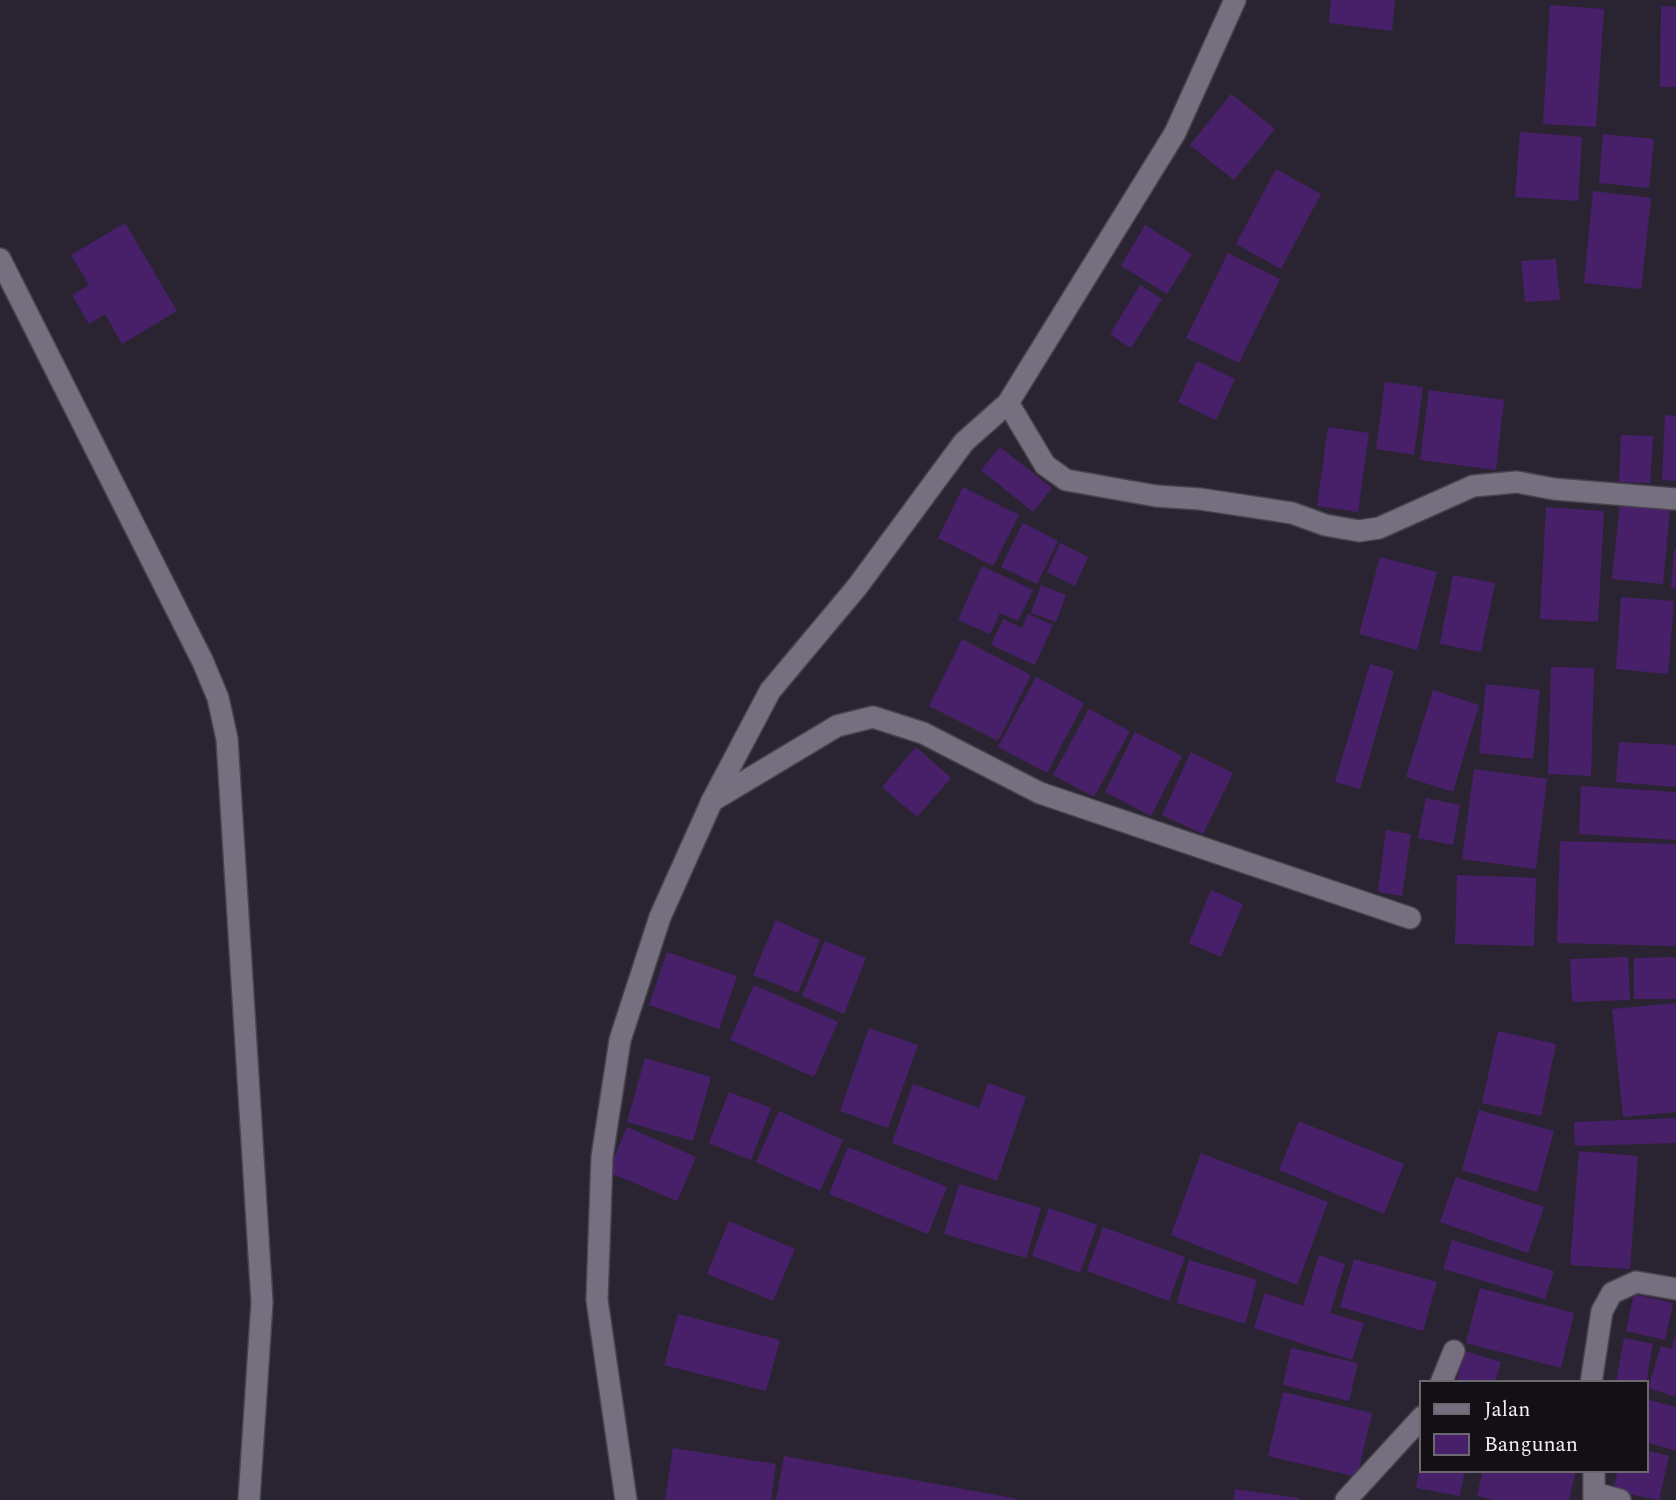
<svg xmlns="http://www.w3.org/2000/svg" width="1676" height="1500" viewBox="0 0 1676 1500" font-family="Spectral,serif">
<style>
.building{fill:#482069}
.lines{fill:none;stroke-linecap:round;stroke-linejoin:round}
.minor-casing{stroke:#49434e;stroke-width:24}
.minor{stroke:#766f7f;stroke-width:21}
</style>
<rect width="100%" height="100%" fill="#2a2432"/>
<!-- building -->
<g class="building">
<path d="M1331,0h64l-3,31 -63,-8z"/>
<path d="M1550,5l54,4 -8,118 -53,-3z"/>
<path d="M1661,6l15,1v80h-16z"/>
<path d="M1231,94l44,35 -41,51 -44,-35z"/>
<path d="M1520,132l62,5 -4,64 -63,-4z"/>
<path d="M1603,134l51,5 -5,49 -50,-5z"/>
<path d="M1276,169l45,25 -40,75 -45,-25z"/>
<path d="M1593,191l58,7 -10,91 -57,-6z"/>
<path d="M125,223l52,88 -55,33 -17,-30 -16,10 -17,-29 17,-10 -18,-30z"/>
<path d="M1145,225l47,29 -25,40 -46,-28z"/>
<path d="M1228,253l52,26 -41,84 -53,-25z"/>
<path d="M1556,259l4,41 -35,2 -4,-41z"/>
<path d="M1140,285l22,14 -31,49 -21,-14z"/>
<path d="M1197,361l38,18 -19,41 -38,-18z"/>
<path d="M1385,382l38,5 -9,68 -38,-6z"/>
<path d="M1429,390l75,10 -8,70 -76,-10z"/>
<path d="M1665,415l11,1v65l-14,-1z"/>
<path d="M1328,427l41,6 -11,79 -41,-6z"/>
<path d="M1621,435l32,1 -3,47 -31,-1z"/>
<path d="M1000,447l52,41 -19,24 -52,-42z"/>
<path d="M963,487l56,28 -26,51 -55,-28z"/>
<path d="M1620,504l50,5 -7,75 -51,-5z"/>
<path d="M1546,507l58,4 -6,111 -58,-3z"/>
<path d="M1023,523l35,18 -21,43 -36,-17z"/>
<path d="M1060,543l28,14 -13,29 -28,-14z"/>
<path d="M1674,550h2v39l-5,-1z"/>
<path d="M1380,557l57,15 -20,78 -58,-16z"/>
<path d="M982,566l51,24 -15,31 -18,-8 -10,21 -32,-14z"/>
<path d="M1453,575l42,8 -14,69 -41,-8z"/>
<path d="M1041,585l25,10 -10,27 -25,-9z"/>
<path d="M1621,597l53,4 -6,73 -52,-5z"/>
<path d="M1028,614l25,11 -18,40 -44,-20 12,-26 19,9z"/>
<path d="M962,639l69,36 -33,66 -69,-35z"/>
<path d="M1370,664l24,7 -34,118 -25,-7z"/>
<path d="M1551,667l43,1 -3,108 -43,-2z"/>
<path d="M1036,677l48,26 -37,70 -49,-26z"/>
<path d="M1486,684l54,6 -7,69 -54,-6z"/>
<path d="M1433,690l46,15 -26,87 -47,-15z"/>
<path d="M1089,709l41,22 -36,66 -41,-22z"/>
<path d="M1135,732l47,24 -31,60 -46,-24z"/>
<path d="M1619,742l57,3v42l-60,-5z"/>
<path d="M916,747l35,31 -34,39 -35,-30z"/>
<path d="M1191,752l42,21 -30,61 -41,-19z"/>
<path d="M1474,769l73,10 -11,90 -74,-10z"/>
<path d="M1581,786l95,6v48l-97,-6z"/>
<path d="M1426,798l34,7 -7,40 -35,-7z"/>
<path d="M1386,830l25,4 -9,62 -24,-4z"/>
<path d="M1560,841l116,3v102l-119,-3z"/>
<path d="M1457,875l79,3 -2,68 -79,-2z"/>
<path d="M1211,890l32,14 -22,53 -32,-14z"/>
<path d="M776,920l44,20 -22,53 -45,-18z"/>
<path d="M825,941l41,17 -22,56 -42,-18z"/>
<path d="M667,952l70,24 -18,53 -70,-24z"/>
<path d="M1628,957l2,43 -58,2 -2,-43z"/>
<path d="M1676,957v42h-42v-41z"/>
<path d="M754,985l84,37 -24,55 -84,-37z"/>
<path d="M1676,1003v109l-53,5 -11,-108z"/>
<path d="M869,1028l49,17 -30,83 -48,-17z"/>
<path d="M1498,1031l58,13 -15,72 -59,-13z"/>
<path d="M645,1058l66,19 -18,64 -66,-19z"/>
<path d="M988,1083l38,14 -29,84 -105,-38 21,-59 66,24z"/>
<path d="M729,1092l42,16 -20,52 -42,-17z"/>
<path d="M1479,1110l75,21 -17,61 -75,-22z"/>
<path d="M779,1111l64,29 -23,51 -64,-29z"/>
<path d="M1676,1118v25l-101,3 -1,-24z"/>
<path d="M1299,1121l105,43 -20,50 -105,-44z"/>
<path d="M627,1127l69,30 -19,44 -69,-29z"/>
<path d="M848,1147l99,40 -19,47 -99,-40z"/>
<path d="M1579,1151l59,5 -8,113 -60,-4z"/>
<path d="M1201,1153l127,49 -31,83 -126,-50z"/>
<path d="M1456,1177l88,30 -16,46 -88,-31z"/>
<path d="M959,1184l82,24 -15,50 -82,-24z"/>
<path d="M1049,1208l48,17 -17,48 -48,-17z"/>
<path d="M729,1221l66,28 -22,52 -66,-27z"/>
<path d="M1103,1227l82,30 -16,44 -82,-30z"/>
<path d="M1452,1240l102,31 -9,28 -102,-30z"/>
<path d="M1319,1255l26,9 -15,49 34,10 -12,37 -98,-32 11,-35 38,13z"/>
<path d="M1354,1259l83,23 -14,49 -83,-24z"/>
<path d="M1189,1260l68,20 -12,44 -68,-21z"/>
<path d="M1480,1288l94,25 -13,55 -95,-25z"/>
<path d="M1634,1294l39,9 -8,37 -39,-9z"/>
<path d="M678,1314l102,26 -14,51 -102,-26z"/>
<path d="M1675,1336h1v61l-28,-9 13,-42 11,3z"/>
<path d="M1624,1338l29,6 -7,39h-30z"/>
<path d="M1291,1348l67,15 -9,38 -66,-16z"/>
<path d="M1465,1351l36,11 -6,21h-39z"/>
<path d="M1283,1392l89,21 -15,64 -89,-21z"/>
<path d="M1646,1399l30,8v44l-30,-9z"/>
<path d="M673,1448l103,16 -5,36h-106z"/>
<path d="M1646,1450l23,6 -10,44 -46,-9 5,-21h28z"/>
<path d="M784,1456l234,43 -1,1h-241z"/>
<path d="M1421,1461l1,9h43l-5,26 -44,-8z"/>
<path d="M1483,1470h93l-7,30h-74l-18,-4z"/>
<path d="M1235,1489l64,9v2h-65z"/>
</g>
<g class="lines">
<!-- minor casing -->
<g class="minor-casing">
<g id="minor">
<path d="M0,259l203,403 15,36 9,41 35,563 -13,198"/>
<path d="M1008,403l37,62 21,15 90,16 44,3 92,14 33,12 34,6 20,-3 94,-42 44,-4 37,7 122,10"/>
<path d="M712,801l125,-75 36,-9 50,16 117,60 370,125"/>
<path d="M1441,1383l13,-32"/>
<path d="M1591,1383l11,-72 10,-18 24,-11 40,7"/>
<path d="M1594,1470v30"/>
<path d="M1594,1493l26,7"/>
<path d="M626,1500l-29,-200 5,-143 18,-117 40,-123 52,-116 58,-110 87,-104 107,-145 44,-39 167,-270 60,-133"/>
<path d="M1346,1500l76,-83"/>
</g>
</g>
<!-- minor -->
<use href="#minor" class="minor"/>
</g>
<!-- legend -->
<rect x="1420" y="1381" width="228" height="91" fill="#120f15" stroke="#6c686f" stroke-width="2"/>
<rect x="1434" y="1404" width="35" height="10" fill="#766f7f" stroke="#6c686f" stroke-width="2"/>
<text x="1484" y="1416" font-size="21" fill="#f2edf7">Jalan</text>
<rect x="1434" y="1434" width="35" height="21" fill="#482069" stroke="#6c686f" stroke-width="2"/>
<text x="1484" y="1451" font-size="21" fill="#f2edf7">Bangunan</text>
</svg>
